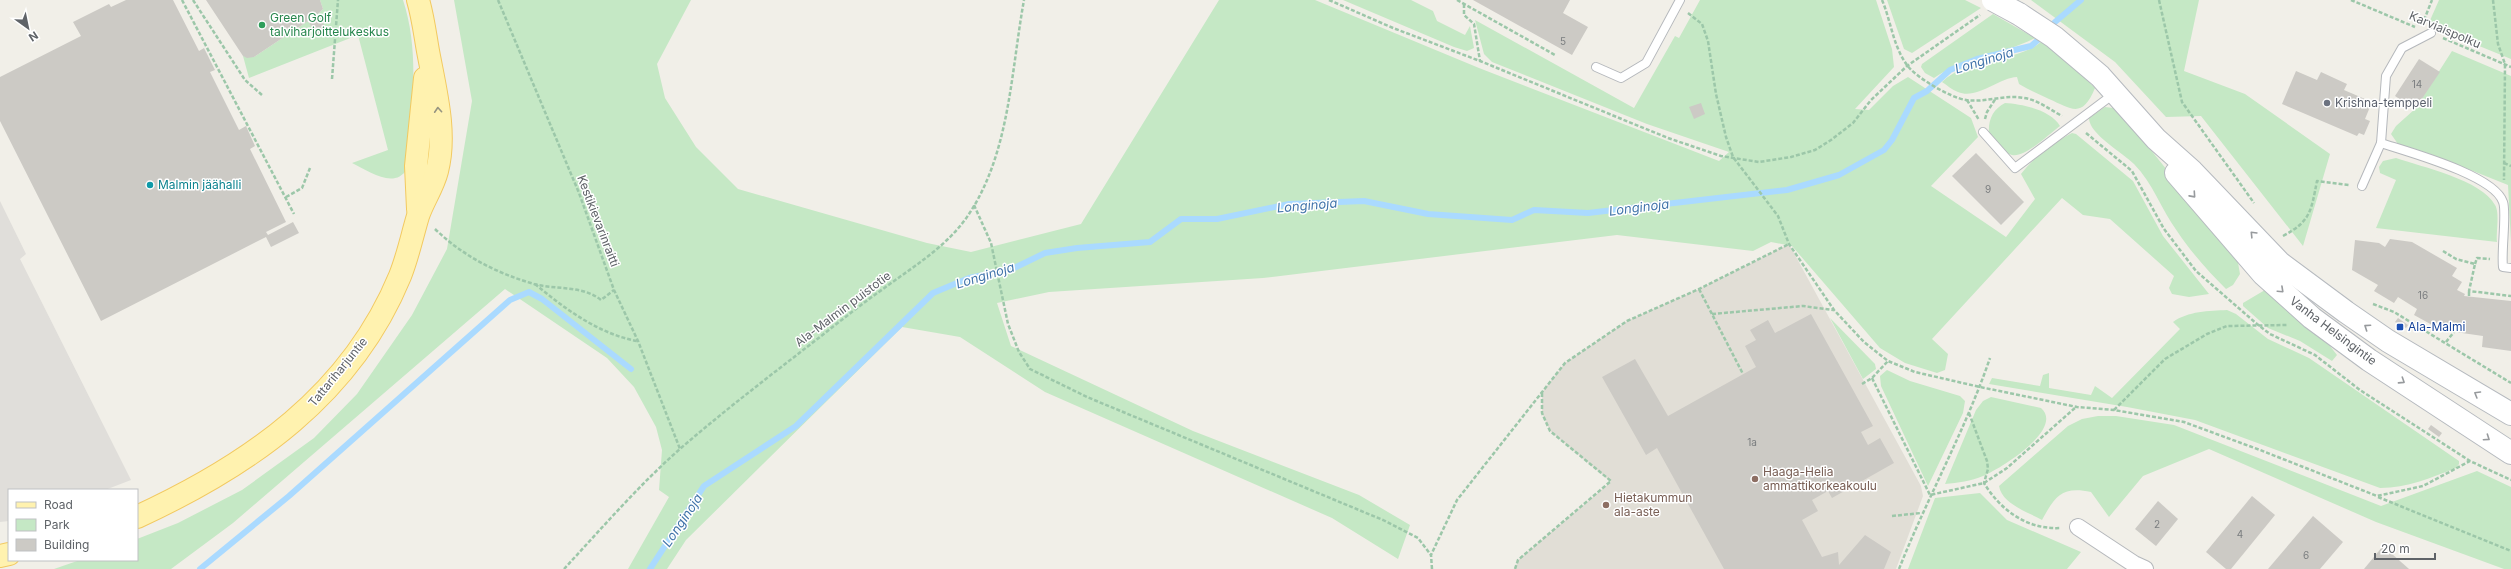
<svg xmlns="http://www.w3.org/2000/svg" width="2511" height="569" viewBox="0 0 2511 569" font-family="Inter,sans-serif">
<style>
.industrial{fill:#e0deda}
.education{fill:#e1ded6}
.green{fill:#c5e8c5}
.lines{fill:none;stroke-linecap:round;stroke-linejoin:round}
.stream{stroke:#aadaff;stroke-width:6}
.building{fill:#cccac5}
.service-casing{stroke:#b5b8bc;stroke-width:10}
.minor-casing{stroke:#b5b8bc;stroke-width:18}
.secondary-casing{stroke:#b6babf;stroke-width:24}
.primary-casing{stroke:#f2c960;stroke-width:24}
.path{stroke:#9cc7a9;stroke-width:2.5;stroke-dasharray:4 2;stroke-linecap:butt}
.service{stroke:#fff;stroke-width:8}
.minor{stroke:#fff;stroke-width:16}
.secondary{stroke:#fff;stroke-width:22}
.primary{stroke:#fff2af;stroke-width:22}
.secondary-bridge-casing{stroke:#b6babf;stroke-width:24;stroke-linecap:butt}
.secondary-bridge{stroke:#fff;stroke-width:22}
.oneway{stroke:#979581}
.oneway2{stroke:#979a9d}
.leisure-dot{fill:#2e9e5b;stroke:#fff;stroke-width:1.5}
.worship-dot{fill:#6b7280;stroke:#fff;stroke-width:1.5}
.culture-dot{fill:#0f9aa8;stroke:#fff;stroke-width:1.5}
.transit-dot{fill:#1a4fb4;stroke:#fff;stroke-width:1.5}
.education-dot{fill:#8d6e63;stroke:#fff;stroke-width:1.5}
.labels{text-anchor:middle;stroke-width:3;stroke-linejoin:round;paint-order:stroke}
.number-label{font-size:10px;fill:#7a7d7f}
.leisure-label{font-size:12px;fill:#27864d;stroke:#fff;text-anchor:start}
.street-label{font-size:12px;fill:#5f6368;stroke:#fff}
.worship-label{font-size:12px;fill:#5b616d;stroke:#fff;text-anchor:start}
.culture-label{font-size:12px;fill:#0d838f;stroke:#fff;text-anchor:start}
.transit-label{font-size:12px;fill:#164399;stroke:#fff;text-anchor:start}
.education-label{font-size:12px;fill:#785e54;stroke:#fff;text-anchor:start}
.water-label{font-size:13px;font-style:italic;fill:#4174aa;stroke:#fff}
</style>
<rect width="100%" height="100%" fill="#f1efe8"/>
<!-- industrial -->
<path class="industrial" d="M0,201l26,53 -6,5 111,221 -26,10h-96v31l-9,1z"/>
<!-- education -->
<path class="education" d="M1789,244l132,242 2,10 -27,73h-381l3,-9 93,-78 -61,-51 -8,-18v-21l23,-29 62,-42 72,-32z"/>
<!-- green -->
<g class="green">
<path d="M320,0h83c18,55 8,113 4,169 -13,21 -38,2 -55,-6l36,-13 -30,-115 -109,43 -6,-22 11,1 54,-36 9,14 9,-5 -9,-15 6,-6z"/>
<path d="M454,0h237l-34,64 8,34 31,49 42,42 189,54 44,9 110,-28 138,-224h96l164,68 240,93 10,-9 -82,-28 -155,-62 -8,-8 -9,-34 159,88 41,-72 4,2 21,-38h176l16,49 2,18 -39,42 14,1 24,-24 15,-9 63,41 7,19 -47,49 75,51 29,-38 -14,-25c12,-16 33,-32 51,-41l4,1 57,47 30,55 46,58 -20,3 -17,-3 -3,-6 5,-12 -64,-57 -27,-4 -21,-17 -130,141 16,15 -3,16 -8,3 -32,-10 -25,-15 -88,-102 -21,-4 -18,9 -136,-16 -354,43 -214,14 -52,11 14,43 182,85 166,64 51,30 -12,34 -66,-41 -287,-126 -85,-55 -58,-10 -216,213 -19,29h-39l41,-72 -10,-7 3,-40 -6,-23 -22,-40 -27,-29 -102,-69 -272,234 -62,46h-117l26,-9h57v-21l41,-16 64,-33 72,-52 43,-44 55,-79 35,-66 25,-148z"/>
<path d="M1343,0h68l22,11 4,10 28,14 5,-9 4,22 -7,3 -13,-4z"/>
<path d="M1887,0h78l16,8 -69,45 -8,-4z"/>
<path d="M2031,0h168l-15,71 61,23 85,60 -27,92 -102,-130 -35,1 -51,-55z"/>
<path d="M2439,0h72v59l-83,-34z"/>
<path d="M1993,14l42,24c-33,17 -70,18 -101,40l-9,-5 -4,-6 1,-3z"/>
<path d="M2041,42l16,9 38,37c-13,31 -23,21 -46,11 -10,-5 -20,-9 -30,-15l-2,-7c-19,1 -40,23 -59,15 -6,-2 -11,-7 -16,-10 29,-27 72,-18 99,-40z"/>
<path d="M2452,51l59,25v167l-3,-58 -75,-30 -30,-9 -5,-2 -7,-10 5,-8 19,-17z"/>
<path d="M2005,103c17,1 46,7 55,23 -11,8 -35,32 -48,29 -10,-2 -17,-15 -23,-22 -1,-13 4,-24 16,-30z"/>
<path d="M2105,107l8,1 29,31 95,118 3,17 -7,11 -7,4c-18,-18 -35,-37 -49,-58 -16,-22 -24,-48 -43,-67 -12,-12 -45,-30 -45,-46z"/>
<path d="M2396,158c26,9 86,22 99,47 5,8 1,27 2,37l-121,-14 20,-48 -16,-7 -1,-6 4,-6z"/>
<path d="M2270,287l43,37 24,31 -5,6 -32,-20 -32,-13 -25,-22v-3z"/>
<path d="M2227,310l9,4 32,25 41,19 150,103v3l-3,4c-26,10 -48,20 -76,20l-185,-68 -68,-13 -138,-23 3,-6 48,8 3,-11 6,-2v15l42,7 4,-9 17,12 68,-69 -7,-7c15,-11 36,-11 54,-12z"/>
<path d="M1830,318l45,46 1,5 -13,10z"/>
<path d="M1887,370l23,11 50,15 5,5 -2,12 -35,73 -47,-100 -1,-10z"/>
<path d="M1991,397l50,11c24,21 -41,61 -58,68 -12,5 -25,7 -38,8l31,-74 7,-9z"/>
<path d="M2098,416h18l58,9 207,81 96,-35 34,16v82h-7l-128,-47 -167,-73 -66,27 -34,41 -18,-25c-29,-6 -36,4 -49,28 -14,-8 -40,-16 -43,-34l69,-60 14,-7z"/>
<path d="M1980,493l27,27 74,32 -14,17h-159l27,-71z"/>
</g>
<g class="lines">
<!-- stream -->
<g class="stream">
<path d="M2055,22l26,-22"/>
<path d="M200,569l89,-73 221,-196 19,-8 13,7 89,70"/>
<path d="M650,569l54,-83 92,-60 137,-133 36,-15 43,-9 33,-16 32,-5 73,-6 31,-23h36l72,-15 75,-3 64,13 84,6 22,-10 54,3 199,-23 52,-15 45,-25 8,-10 22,-42 13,-7 23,-21 27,-11 54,-13 7,-6"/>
</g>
</g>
<!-- building -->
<g class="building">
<path d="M126,0h47l26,51 5,-3 11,22 -5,2 29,58 7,-4 9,20 -5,3 36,73 -20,10 2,3 25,-13 6,11 -28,14 -5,-10 -165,84 -101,-200v-44l81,-41 -8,-14 36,-18 2,3z"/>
<path d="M206,0h114l3,9 -6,6 10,14 -10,7 -9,-15 -54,36 -7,1 -4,-2z"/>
<path d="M1473,0h97l-7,13 25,14 -16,28z"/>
<path d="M2419,59l21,13 -25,37 -20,-13z"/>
<path d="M2296,71l21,9 4,-8 26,12 -3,6 28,12 -7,17 5,2 -6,14 -5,-2 -2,3 -75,-32z"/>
<path d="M1701,103l4,11 -11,5 -5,-12z"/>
<path d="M1976,153l48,49 -23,23 -49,-49z"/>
<path d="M2390,239l22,3 45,26 -5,8 10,6 -5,8 8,4 -1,2 47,5v50l-29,-4 1,-11 -35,-5v-3l-10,-7 -4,5 -20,-11 3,-6 -19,-12 -4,6 -20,-12 4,-6 -26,-15 3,-30 24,3 6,4z"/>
<path d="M1811,314l62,112 -12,6 7,13 12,-7 14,25 -62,35 -4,-7 -16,9 6,11 -16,9 20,37 16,-5 1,13 26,-30 26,17 -7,17h-160l-67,-121 -11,7 -44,-78 33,-18 33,57 88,-49 -11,-21 11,-6 -6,-10 18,-10 7,13z"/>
<path d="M2398,318l10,7 -2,3 -11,-6z"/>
<path d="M2431,425l11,8 -3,4 -11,-8z"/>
<path d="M2252,496l23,19 -44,54h-5l-20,-17z"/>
<path d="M2158,501l20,18 -22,27 -21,-17z"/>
<path d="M2313,516l30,26 -23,27h-52z"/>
<path d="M2383,546l26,23h-45z"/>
</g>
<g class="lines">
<!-- service casing -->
<g class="service-casing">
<g id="service">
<path d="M2431,33l-29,15 -16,28 -5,67c27,9 113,32 122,59 4,10 -2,50 0,65l8,1"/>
<path d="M1596,67l25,11 25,-15 34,-63"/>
<path d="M1983,132l32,36 100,-75"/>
<path d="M2362,186l19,-43"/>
</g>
</g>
<!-- minor casing -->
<g class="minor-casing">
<path id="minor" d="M2078,527l56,37 11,5"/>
</g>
<!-- secondary casing -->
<g class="secondary-casing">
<g id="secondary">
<path d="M2019,14l35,23 46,39 56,63 36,32 88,92 66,49 42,29 123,73"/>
<path d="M2176,173l87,101 49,44 57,42 142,93"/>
</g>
</g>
<!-- primary casing -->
<g class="primary-casing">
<g id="primary">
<path d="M418,209l-2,-43 9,-88"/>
<path d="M137,517c113,-52 214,-122 263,-241 8,-20 12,-40 18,-60 5,-15 15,-29 19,-45 10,-38 -2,-82 -9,-120 -3,-17 -5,-34 -10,-51"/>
<path d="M0,556l9,-2"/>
</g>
</g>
<!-- path -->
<g class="path">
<path d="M182,0l112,214"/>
<path d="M193,0l52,80 17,15"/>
<path d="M498,0l81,193 35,97 24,51 42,108"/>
<path d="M1329,0l64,28 87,33 188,77 53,18 38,6 32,-5 24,-7 16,-10 22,-17 18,-23 36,-34 73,-51"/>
<path d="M1457,0l98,55"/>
<path d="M1882,0c9,21 11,46 25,65 8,12 44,33 59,35 19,3 39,-6 58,-2 14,2 25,11 38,18"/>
<path d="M2159,0l23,102 72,101"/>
<path d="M2351,0l64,27"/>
<path d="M2493,0l5,44 7,20 -1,116"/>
<path d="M1464,4v11l10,9 6,37"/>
<path d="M1688,13l14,11 6,17 8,53 10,43 7,20 45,59 11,28 45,66 30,32 24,19 27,11 65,15 97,20 37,3 70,12 76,28 117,46 46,-10 47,-25"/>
<path d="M2424,20l8,-20"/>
<path d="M2443,38l68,29"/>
<path d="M332,79l6,-79"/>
<path d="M1967,100l12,20"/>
<path d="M1985,119l2,-7 9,-14"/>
<path d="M2086,133l46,38 32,58 32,42 61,53 13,10 45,21 45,35 110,71 41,19"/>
<path d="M2504,163l7,3"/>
<path d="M286,197l16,-9 8,-20"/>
<path d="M974,205l17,38 17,81 11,28 11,17 57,28 296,123 35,18 13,17"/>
<path d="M435,229c28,27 61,44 99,55 23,6 48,1 67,16l13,-10"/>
<path d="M2283,236c28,-15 28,-25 34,-55l32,4"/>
<path d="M2443,251l13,8 19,5 -6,27 42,5"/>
<path d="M2475,264l2,-6 13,1"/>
<path d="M535,284c30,25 64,50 102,57"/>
<path d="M1699,289l44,85"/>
<path d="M2469,296v-5"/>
<path d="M2373,304l21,8 117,71"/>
<path d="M1712,314l91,-8 30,4"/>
<path d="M2446,342l8,-10"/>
<path d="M1872,378l58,117 54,-12 23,-15 69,-61"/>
<path d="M1862,384l10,-6 16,-17"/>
<path d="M2114,410l51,-51 42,-25 20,-8 61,-1"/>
<path d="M1969,413l18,48 1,8 -4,14c17,28 44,47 77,45"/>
<path d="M2378,497l133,54"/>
<path d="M1892,516l29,-3"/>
<path d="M564,569c38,-41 75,-84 117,-121 44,-38 90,-73 135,-108 22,-17 44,-35 67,-51 31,-23 65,-43 86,-75 41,-62 42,-143 55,-214"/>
<path d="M1432,569l-1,-14 26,-55 108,-137 62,-42 72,-32 90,-45"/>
<path d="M1515,569l3,-9 93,-79 -61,-50 -8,-18v-21"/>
<path d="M1899,569c28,-71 66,-138 91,-211"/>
</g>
<!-- service -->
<use href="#service" class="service"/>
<!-- minor -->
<use href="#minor" class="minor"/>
<!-- secondary -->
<use href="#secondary" class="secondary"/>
<!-- primary -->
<use href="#primary" class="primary"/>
<!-- secondary-bridge casing -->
<g class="secondary-bridge-casing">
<path id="secondary-bridge" d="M1993,0l26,14"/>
</g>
<!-- secondary-bridge -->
<use href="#secondary-bridge" class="secondary-bridge"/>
</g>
<!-- one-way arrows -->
<defs><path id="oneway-chevron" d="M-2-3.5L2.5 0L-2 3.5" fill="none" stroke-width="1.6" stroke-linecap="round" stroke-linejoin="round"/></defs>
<use class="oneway" href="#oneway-chevron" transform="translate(438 110) rotate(-94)"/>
<g class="oneway2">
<use href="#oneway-chevron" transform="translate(2193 195) rotate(48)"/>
<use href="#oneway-chevron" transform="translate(2253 234) rotate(-134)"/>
<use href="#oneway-chevron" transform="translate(2281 290) rotate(43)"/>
<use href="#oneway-chevron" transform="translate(2367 327) rotate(-146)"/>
<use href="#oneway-chevron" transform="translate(2402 381) rotate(33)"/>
<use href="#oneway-chevron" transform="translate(2477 394) rotate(-149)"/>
<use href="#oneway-chevron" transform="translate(2487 438) rotate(34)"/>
</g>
<!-- markers -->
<circle class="leisure-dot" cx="262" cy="25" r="4"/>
<circle class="worship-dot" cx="2327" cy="103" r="4"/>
<circle class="culture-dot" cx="150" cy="185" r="4"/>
<rect class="transit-dot" x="2396" y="323" width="8" height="8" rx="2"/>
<g class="education-dot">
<circle cx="1755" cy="479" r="4"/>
<circle cx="1606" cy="505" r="4"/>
</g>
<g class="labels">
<!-- number labels -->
<g class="number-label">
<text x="1563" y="45">5</text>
<text x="2417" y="88">14</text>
<text x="1988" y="193">9</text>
<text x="2423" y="299">16</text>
<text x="1752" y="446">1a</text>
<text x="2157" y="528">2</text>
<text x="2240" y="538">4</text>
<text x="2306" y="559">6</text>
</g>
<!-- leisure labels -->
<g class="leisure-label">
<text x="270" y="22">Green Golf<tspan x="270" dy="14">talviharjoittelukeskus</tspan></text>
</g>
<!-- street labels -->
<g class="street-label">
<text transform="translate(2445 30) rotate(23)" y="4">Karviaispolku</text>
<text transform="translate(598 221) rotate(69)" y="4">Kestikievarinraitti</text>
<text transform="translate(843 309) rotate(-37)" y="4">Ala-Malmin puistotie</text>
<text transform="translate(2333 331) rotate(37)" y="4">Vanha Helsingintie</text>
<text transform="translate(338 372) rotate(-51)" y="4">Tattariharjuntie</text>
</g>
<!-- worship labels -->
<g class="worship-label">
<text x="2335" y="107">Krishna-temppeli</text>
</g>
<!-- culture labels -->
<g class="culture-label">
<text x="158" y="189">Malmin jäähalli</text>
</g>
<!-- transit labels -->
<g class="transit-label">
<text x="2408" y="331">Ala-Malmi</text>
</g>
<!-- education labels -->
<g class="education-label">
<text x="1763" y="476">Haaga-Helia<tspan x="1763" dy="14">ammattikorkeakoulu</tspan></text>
<text x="1614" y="502">Hietakummun<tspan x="1614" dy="14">ala-aste</tspan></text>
</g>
<!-- water labels -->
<g class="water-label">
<text transform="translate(1984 60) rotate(-17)" y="5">Longinoja</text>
<text transform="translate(1307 205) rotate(-5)" y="5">Longinoja</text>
<text transform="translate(1639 207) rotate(-7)" y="5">Longinoja</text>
<text transform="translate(985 275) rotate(-17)" y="5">Longinoja</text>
<text transform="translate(682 520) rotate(-56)" y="5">Longinoja</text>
</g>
</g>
<!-- legend -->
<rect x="8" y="489" width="130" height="72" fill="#ffffff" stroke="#bfc1c3"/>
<rect x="16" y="502" width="20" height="6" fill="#fff2af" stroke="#bfc1c3"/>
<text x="44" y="509" font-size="12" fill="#5f6368">Road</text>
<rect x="16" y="519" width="20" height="12" fill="#c5e8c5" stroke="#bfc1c3"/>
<text x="44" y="529" font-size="12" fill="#5f6368">Park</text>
<rect x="16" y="539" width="20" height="12" fill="#cccac5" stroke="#bfc1c3"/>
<text x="44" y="549" font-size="12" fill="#5f6368">Building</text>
<!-- north arrow -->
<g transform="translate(28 28) rotate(147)" stroke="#ffffff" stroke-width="3" paint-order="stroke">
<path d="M0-3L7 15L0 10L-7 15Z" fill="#5f6368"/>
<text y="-6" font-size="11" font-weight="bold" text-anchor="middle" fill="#5f6368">N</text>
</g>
<!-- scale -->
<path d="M2375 553v6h60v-6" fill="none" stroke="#5f6368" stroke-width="2"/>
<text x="2381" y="553" font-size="12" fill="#5f6368" stroke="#ffffff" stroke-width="3" paint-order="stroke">20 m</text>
</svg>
